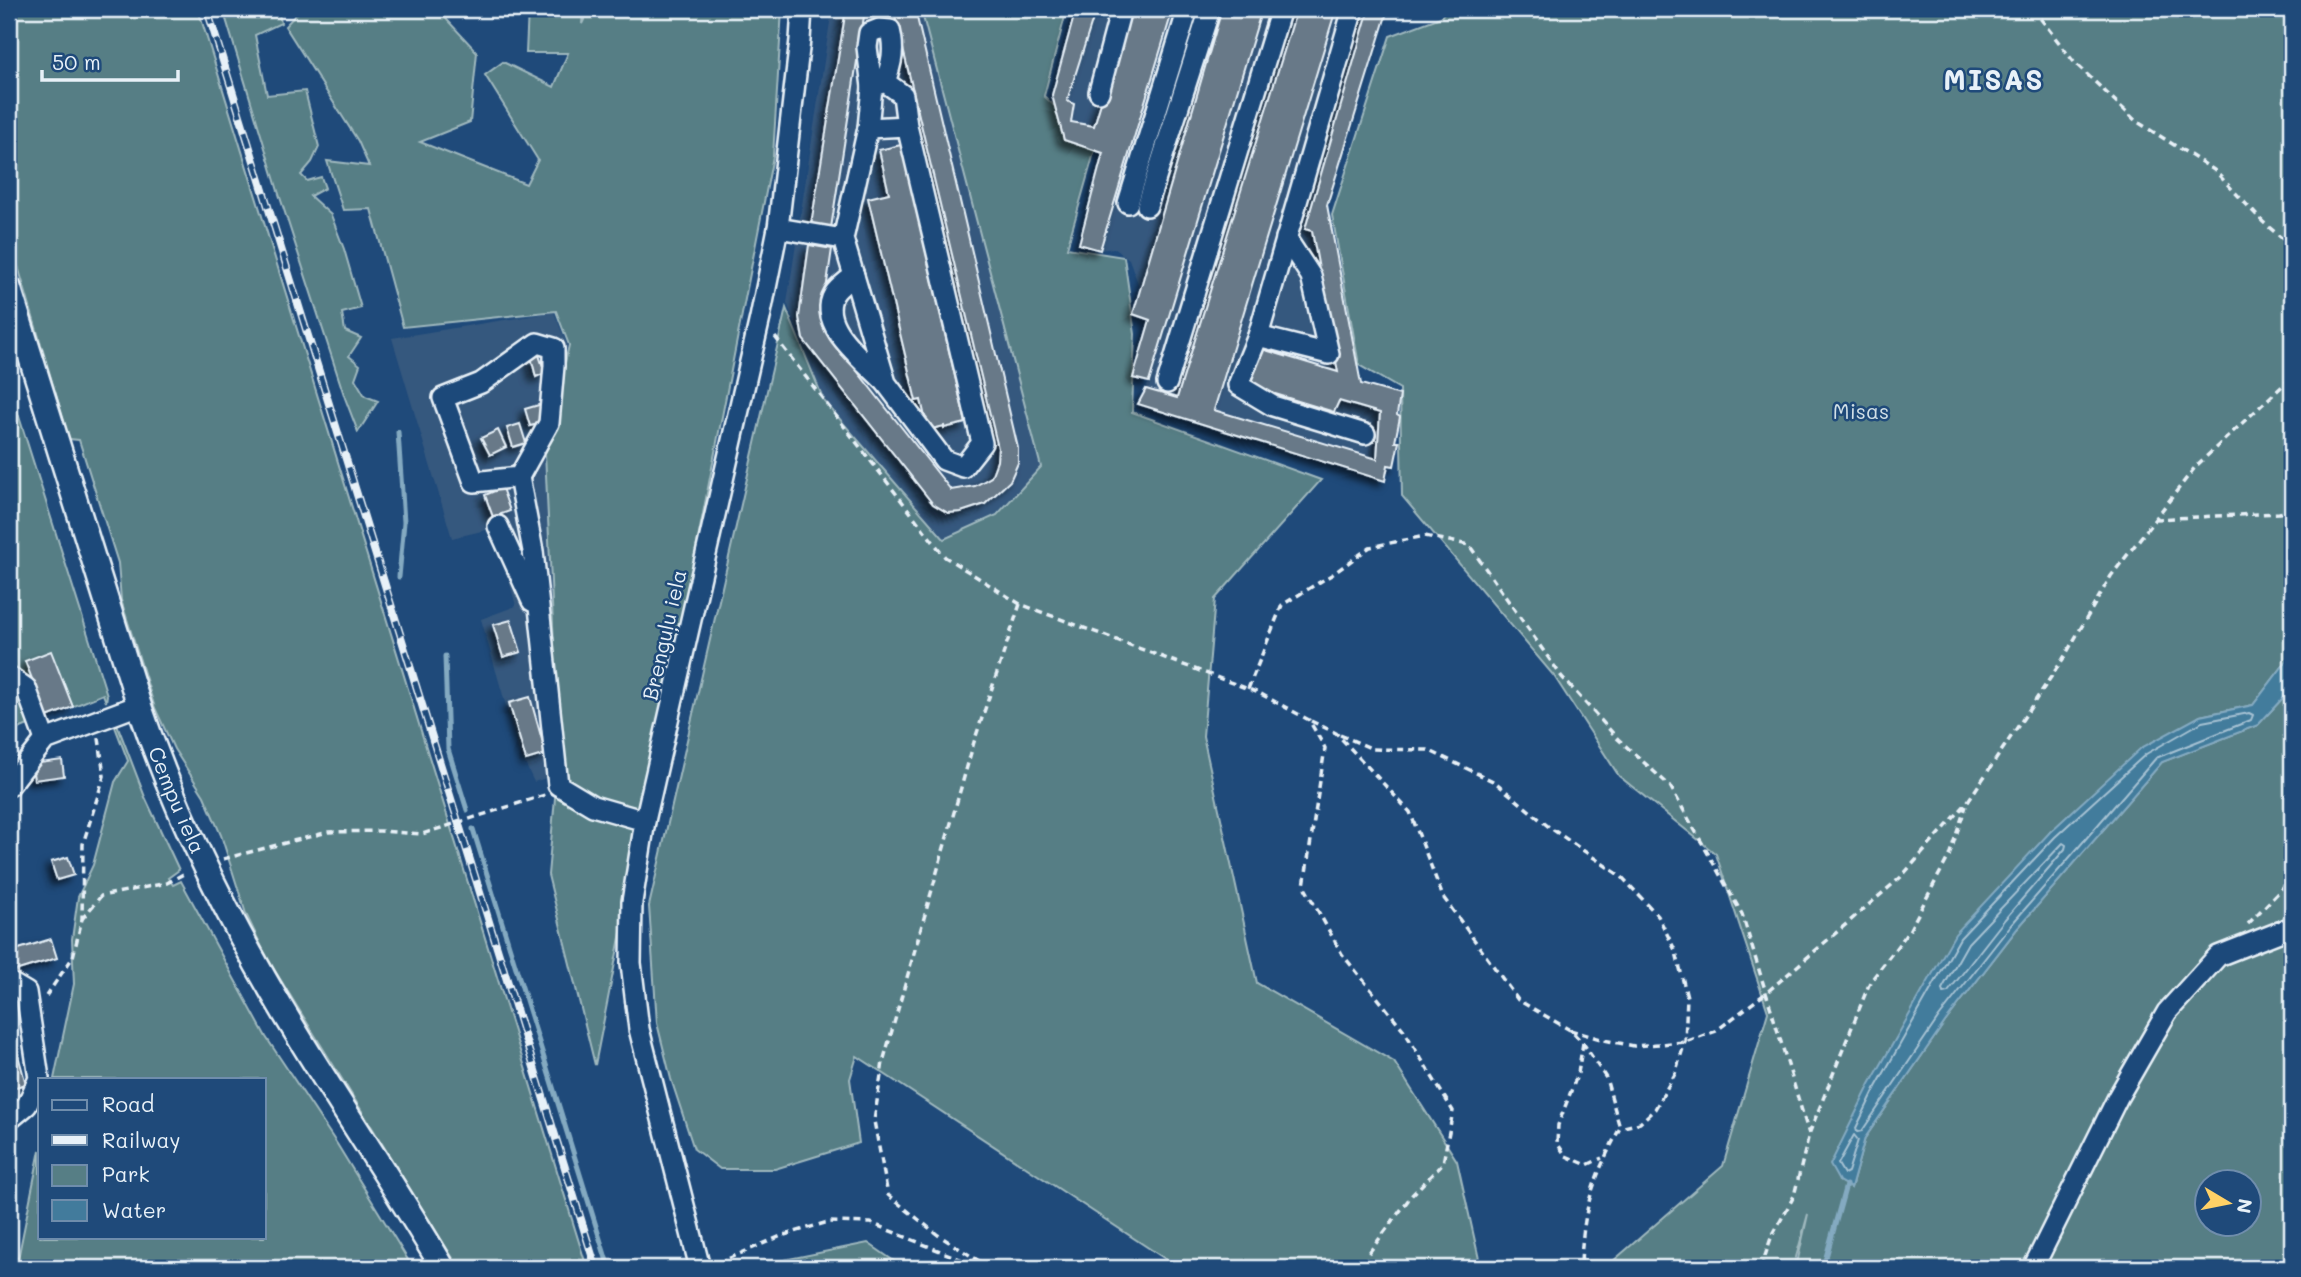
<svg xmlns="http://www.w3.org/2000/svg" width="2301" height="1277" viewBox="0 0 2301 1277" font-family="Mali,sans-serif">
<style>
.built{fill:#35587e}
.green{fill:#567e85;stroke:#9fb8be;stroke-width:2;fill-rule:evenodd}
.water{fill:#427b9c;stroke:#84aac1;stroke-width:2}
.lines{fill:none;stroke-linecap:round;stroke-linejoin:round}
.shore{stroke:#a6c2d3;stroke-width:2}
.stream{stroke:#84aac1;stroke-width:5}
.building{fill:#687988;stroke:#e8f1f8;stroke-width:2;filter:url(#shadow)}
.minor-casing{stroke:#e8f1f8;stroke-width:24}
.major-casing{stroke:#e8f1f8;stroke-width:28}
.path{stroke:#e8f1f8;stroke-width:3.5;stroke-dasharray:7 5;stroke-linecap:butt}
.minor{stroke:#1f4a7a;stroke-width:19}
.major{stroke:#1f4a7a;stroke-width:23}
.rail-casing{stroke:#e8f1f8;stroke-width:8}
.rail{stroke:#1f4a7a;stroke-width:5;stroke-dasharray:16;stroke-linecap:butt}
.labels{text-anchor:middle;stroke-width:5;stroke-linejoin:round;paint-order:stroke}
.park-label{font-size:21px;fill:#d2e0e7;stroke:#1f4a7a}
.street-label{font-size:21px;fill:#e8f1f8;stroke:#1f4a7a}
.district-label{font-size:28px;font-weight:bold;letter-spacing:2px;fill:#e8f1f8;stroke:#1f4a7a}
</style>
<defs>
<filter id="shadow"><feDropShadow dx="-5.5" dy="5.5" stdDeviation="3.5" flood-color="#0009"/></filter>
</defs>
<rect width="100%" height="100%" fill="#1f4a7a"/>
<filter id="ink" filterUnits="userSpaceOnUse"><feTurbulence type="fractalNoise" baseFrequency=".0143" numOctaves="2"/><feDisplacementMap in="SourceGraphic" scale="14" xChannelSelector="R" yChannelSelector="G"/><feConvolveMatrix kernelMatrix="1 2 1 2 8 2 1 2 1" color-interpolation-filters="sRGB"/></filter>
<g filter="url(#ink)">
<!-- built -->
<g class="built">
<path d="M832,9h90l26,108 95,350 -48,48 -52,23 -119,-136 -37,-99z"/>
<path d="M1076,9h312l-61,196 34,178 39,12 -3,20 3,2 -5,24 4,1 -5,24 -6,-1 -3,16 -247,-77 11,-22 -16,-4 17,-58 -17,-6 7,-25 -11,-30 -15,-11 -14,2 -21,-6 24,-91 -39,-13 -12,-45z"/>
<path d="M554,312l13,33 -24,108 25,258 -7,62 -27,9 -15,-31 -38,-132 35,-13 -21,-78 -43,10 -60,-200z"/>
</g>
<!-- green -->
<g class="green">
<path d="M9,9h189l389,1259h-128l-192,-310 -21,-44 -25,-79 -17,-39 -30,-47 -19,-41 -34,-108 -3,-37 -39,-123 -10,-1 -60,-203z"/>
<path d="M223,9h30l6,7 9,-7h10l3,14 -26,12 12,60 38,-4 14,56 -7,15 -11,13 6,6 14,-4 4,11 -15,8 21,19 13,34 17,59 -19,5 3,18 16,7 -12,18 11,9 -5,14 10,17 13,5 -20,31 -13,-34 -67,-207z"/>
<path d="M301,9h136l40,43 -7,70 -50,20 106,42 12,-24 -53,-85 18,-13 51,25 14,-34h-42l2,-44h55l-1,15 7,-15h193l-9,147 -178,909 -47,-190 11,-121 -14,-301 24,-108 -13,-34 -153,16 -32,-118 -28,1 -16,-49 42,5 -11,-25 -73,-115z"/>
<path d="M921,9h146l-23,87 52,50 -29,102 57,9 11,77 -3,78 189,68 -106,119 -12,137 54,247 137,79 63,99 24,107h-302l-322,-212 -7,23 9,64 -84,26h-55l-26,-20 -23,-70 -14,-56 -8,-117 137,-598 38,93 120,138 53,-24 44,-48z"/>
<path d="M1447,9h845v645l-39,51 -53,11 -150,116 -211,349 12,7 14,-50 80,-116 72,-93 145,-167 96,-37 34,-37v580h-496l12,-54 -15,54h-188l118,-102 45,-154 -52,-158 -97,-78 -65,-100 -152,-180 -2,-107 -41,-24 -27,-150 58,-179 51,-19zM2206,1182h42v42h-42z"/>
<path d="M9,385l98,310 -1,7 -3,-8 -94,39z"/>
<path d="M114,724h3l28,73 34,73 -11,8 5,7 8,-4 85,156 71,107 76,124h-393l-2,-9 22,-109v87h224v-158h-210l20,-95 -2,-45 6,-42 15,-32 22,-83 13,-21z"/>
<path d="M868,1243l36,25h-160z"/>
</g>
<!-- water -->
<path class="water" d="M2292,654v34l-34,37 -96,37 -145,167 -72,93 -80,116 -14,50 -12,-7 -9,-16 40,-81 85,-150 95,-102 91,-84 59,-32 53,-11z"/>
<g class="lines">
<!-- shore -->
<g class="shore">
<path d="M2249,713l4,2 -2,5 -95,38 -145,167 -72,92 -77,114 -5,1 -1,-4 20,-41 84,-149 95,-101 91,-83 56,-32z"/>
<path d="M2063,843l3,2 -1,4 -60,70 -57,73 -5,1 -1,-4 26,-46z"/>
<path d="M1854,1135l4,5 -10,32 -4,2 -6,-10z"/>
</g>
<!-- stream -->
<g class="stream">
<path d="M398,432l6,90 -5,55"/>
<path d="M445,656l3,93 19,61"/>
<path d="M473,829l136,439"/>
<path d="M1823,1268l23,-83"/>
</g>
</g>
<!-- building -->
<g class="building">
<path d="M846,9h27l-9,7 -33,212 -20,-3z"/>
<path d="M889,9h26l103,439v15l-8,18 -25,23 -24,8 -13,1 -15,-9 -130,-165 -4,-22 10,-72 23,4 -10,68 9,21 120,152 24,-4 16,-9 6,-16 1,-13 -103,-433z"/>
<path d="M1076,9h20l-29,92 7,3 -3,18 23,4 35,-117h44l-73,241 -21,-6 24,-91 -39,-13 -12,-45z"/>
<path d="M1222,9h40l-113,373 -16,-4 17,-58 -17,-6z"/>
<path d="M1297,9h39l-122,401 163,49 3,-46 -41,-12 -5,11 -85,-26 13,-37 76,23 -26,-141 -7,-2 64,-220h19l-61,196 34,179 39,11 -3,20 3,2 -5,25h4l-5,24 -6,-1 -3,16 -247,-77 8,-15 31,9z"/>
<path d="M901,145l65,278 -22,5v-2l-16,4 -7,-30 -5,1 -48,-203 21,-5 -10,-43z"/>
<path d="M539,355l6,18 -9,4 -5,-20z"/>
<path d="M542,404l5,18 -17,4 -5,-17z"/>
<path d="M520,424l6,19 -13,4 -6,-19z"/>
<path d="M498,430l8,17 -16,8 -9,-17z"/>
<path d="M502,488l8,23 -17,6 -8,-22z"/>
<path d="M511,620l10,32 -18,5 -10,-32z"/>
<path d="M51,651l22,56 -26,10 -22,-56z"/>
<path d="M530,697l16,57 -20,6 -17,-57z"/>
<path d="M62,760l2,16 -30,4 -2,-16z"/>
<path d="M68,857l6,18 -17,5 -6,-18z"/>
<path d="M51,939l6,19 -42,13 -6,-19z"/>
<path d="M9,1023l17,61 -17,5z"/>
</g>
<g class="lines">
<!-- minor casing -->
<g class="minor-casing">
<g id="minor">
<path d="M1353,9l-95,327 -20,49 35,21 92,28"/>
<path d="M872,87l-5,-40 2,-14 10,-4 11,1c5,20 2,33 -5,52"/>
<path d="M1099,92l22,-83"/>
<path d="M868,128l4,-41 13,-5 18,13 4,31"/>
<path d="M1128,203l60,-194"/>
<path d="M1147,206l63,-197"/>
<path d="M778,228l65,11 43,144 58,77 19,7 19,-24 -75,-317 -39,2 -25,111"/>
<path d="M854,275c-6,6 -16,12 -20,19 -18,31 30,66 49,86"/>
<path d="M1258,336l71,18 -18,-78 -25,-38"/>
<path d="M1167,383l114,-374"/>
<path d="M519,477l30,-54 5,-57v-18l-17,-5 -56,40 -38,15 31,84 45,-5 14,74 25,234 35,21 52,15"/>
<path d="M498,526l34,75"/>
<path d="M9,676l17,12 19,52"/>
<path d="M9,786l36,-46 94,-35"/>
<path d="M9,982l17,10 13,86 -12,27 -18,15"/>
<path d="M700,1268l-61,-239 -8,-66 1,-61 13,-81 115,-503 18,-90 22,-188 2,-31"/>
<path d="M2033,1268l85,-171 49,-85 51,-56 74,-29"/>
</g>
</g>
<!-- major casing -->
<g class="major-casing">
<g id="major">
<path id="s1" d="M9,288l130,417c39,115 95,226 158,329 48,79 100,155 146,234"/>
</g>
</g>
<!-- path -->
<g class="path">
<path d="M2033,9l41,53 62,59 78,49 49,52 29,25"/>
<path d="M775,337l170,220 75,47 239,89 50,27 16,28 -21,138 38,68 61,75 50,82 -10,52 -31,32 -44,59 -5,14"/>
<path d="M2155,519l124,-6 13,-3"/>
<path d="M1248,689l34,-84 51,-31 37,-27 55,-11 44,9 93,132 56,62 52,47 72,128 67,220"/>
<path d="M1311,721l25,12 74,79 33,85 75,103 52,30 13,13 23,35 14,50c-27,50 -38,83 -39,140"/>
<path d="M1340,735l33,14 55,1 67,32 54,45 73,50 36,39 18,36 11,45 -2,45 -10,32 -20,35 -15,14 -20,5"/>
<path d="M223,859l105,-27 52,-1 42,3 123,-39"/>
<path d="M82,919l19,-23 66,-13 20,-11"/>
<path d="M2248,924l44,-46"/>
<path d="M46,996l27,-39 9,-38 1,-75 21,-68 -5,-38"/>
<path d="M1570,1030l34,10 30,6 51,-4 31,-11 50,-38 135,-116 65,-73 97,-145 48,-83 85,-110 96,-89"/>
<path d="M1583,1043l-5,30 -20,52 -1,18 9,13 21,9 15,-7"/>
<path d="M718,1263l63,-27 47,-14 43,1 111,45"/>
<path d="M990,1268l-52,-33 -50,-40 -14,-74 9,-59 91,-320 46,-138"/>
<path d="M1761,1268l10,-30 23,-42 15,-62 61,-152 39,-51 40,-75 17,-50"/>
</g>
<!-- minor -->
<use href="#minor" class="minor"/>
<!-- major -->
<use href="#major" class="major"/>
<!-- rail casing -->
<g class="rail-casing">
<path id="rail" d="M207,9l389,1259"/>
</g>
<!-- rail -->
<use href="#rail" class="rail"/>
</g>
</g>
<g class="labels">
<!-- park labels -->
<g class="park-label">
<text x="1861" y="419">Misas</text>
</g>
<!-- street labels -->
<g class="street-label">
<text transform="translate(665 635) rotate(-77)" y="7">Brenguļu iela</text>
<text dy="7" stroke="none"><textPath href="#s1" startOffset="539">Cempu iela</textPath></text>
</g>
<!-- district labels -->
<g class="district-label">
<text x="1994" y="90">MISAS</text>
</g>
</g>
<!-- margin -->
<rect width="2301" height="1277" fill="none" stroke="#1f4a7a" stroke-width="35"/>
<rect x="18" y="18" width="2266" height="1242" fill="none" stroke="#e8f1f8" stroke-width="2.5" filter="url(#ink)"/>
<!-- legend -->
<rect x="38" y="1078" width="228" height="161" fill="#1f4a7a" stroke="#6f8dac" stroke-width="2"/>
<rect x="52" y="1100" width="35" height="10" fill="#1f4a7a" stroke="#6f8dac" stroke-width="2"/>
<text x="102" y="1112" font-size="21" fill="#e8f1f8">Road</text>
<rect x="52" y="1135" width="35" height="10" fill="#e8f1f8" stroke="#6f8dac" stroke-width="2"/>
<text x="102" y="1148" font-size="21" fill="#e8f1f8">Railway</text>
<rect x="52" y="1165" width="35" height="21" fill="#567e85" stroke="#6f8dac" stroke-width="2"/>
<text x="102" y="1182" font-size="21" fill="#e8f1f8">Park</text>
<rect x="52" y="1200" width="35" height="21" fill="#427b9c" stroke="#6f8dac" stroke-width="2"/>
<text x="102" y="1218" font-size="21" fill="#e8f1f8">Water</text>
<!-- north arrow -->
<g transform="translate(2228 1203) rotate(100)"><circle r="33" fill="#1f4a7a" stroke="#6f8dac" stroke-width="2"/>
<path d="M0-5L12 26L0 18L-12 26Z" fill="#ffd166"/>
<text y="-10" font-size="19" font-weight="bold" text-anchor="middle" fill="#e8f1f8">N</text>
</g>
<!-- scale -->
<path d="M42 70v10h136v-10" fill="none" stroke="#e8f1f8" stroke-width="3.5"/>
<text x="52" y="70" font-size="21" fill="#e8f1f8" stroke="#1f4a7a" stroke-width="5" paint-order="stroke">50 m</text>
</svg>
